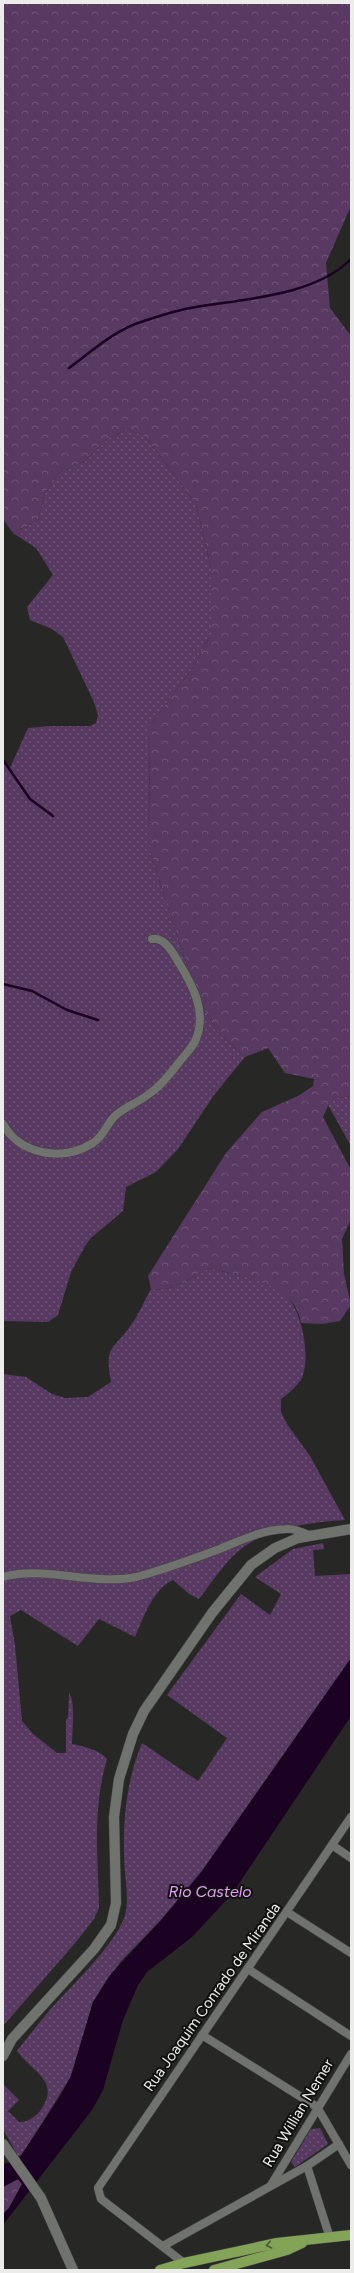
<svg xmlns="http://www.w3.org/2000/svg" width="354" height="2273" viewBox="0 0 354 2273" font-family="Figtree,sans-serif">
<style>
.grass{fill:url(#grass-dots)}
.forest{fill:url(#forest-crowns)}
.water{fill:#1b0122}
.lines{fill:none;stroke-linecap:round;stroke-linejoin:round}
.stream{stroke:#1b0122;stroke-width:2.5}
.street-casing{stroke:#454643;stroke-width:9}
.secondary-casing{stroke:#454643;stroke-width:11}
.primary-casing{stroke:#454643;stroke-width:11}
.street{stroke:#70726e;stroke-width:8}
.secondary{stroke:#70726e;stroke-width:10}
.primary{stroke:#83a357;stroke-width:10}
.oneway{stroke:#4a5a33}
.labels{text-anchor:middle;stroke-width:4;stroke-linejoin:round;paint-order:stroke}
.street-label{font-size:15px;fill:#ecedeb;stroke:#10110f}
.water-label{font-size:16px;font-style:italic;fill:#ea9dfe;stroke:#10110f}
</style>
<defs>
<pattern id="grass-dots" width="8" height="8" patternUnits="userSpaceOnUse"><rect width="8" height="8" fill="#583961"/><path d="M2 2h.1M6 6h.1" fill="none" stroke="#705678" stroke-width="1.8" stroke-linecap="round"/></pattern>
<pattern id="forest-crowns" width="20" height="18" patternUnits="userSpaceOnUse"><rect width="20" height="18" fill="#583961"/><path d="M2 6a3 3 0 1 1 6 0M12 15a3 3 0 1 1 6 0" fill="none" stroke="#705678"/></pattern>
</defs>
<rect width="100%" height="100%" fill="#272825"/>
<!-- grass -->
<g class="grass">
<path d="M127,429l18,7 51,68 15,64v66l-17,32 -45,61 1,124 34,106 19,49 14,26 28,25 -31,38 -36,54 -22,23 -30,15 -3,24 -32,27 -6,8 -14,26 -13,43 -10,7 -45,-1v-558l7,5 18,-40 22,-2h40l6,-3 2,-8 -4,-13 -31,-65 -11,-8 -22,-9 -3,-13 26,-32 -17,-27 -23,-15 25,-13 7,-27 14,-20 27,-13 23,-22z"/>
<path d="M351,1096v50l-23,-41 3,-6z"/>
<path d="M209,1268c23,6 53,10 73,24 20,13 30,67 19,88 -5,7 -13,14 -20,19v13l6,12 23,32 35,64c-31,2 -73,7 -100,26 -19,13 -32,35 -46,53l-10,-5 -16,-14c-21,10 -29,37 -38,57l-36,-18 -21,27 -57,-36 -11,6 5,29 7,76 11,13 24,19h9v-33l2,-3 1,-24c7,9 3,39 3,51 11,2 28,6 35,15 -15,52 -9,97 -8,149l-5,11 -18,23 -73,84v-652l23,3 26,17 13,4 23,-1 23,-15c-7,-37 2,-31 20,-57 8,-11 13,-24 20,-36 20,4 41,-12 58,-21z"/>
<path d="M323,1543l1,6 -11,1 2,26 36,-2v84l-149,213 -40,48 -41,42 -28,41 -22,74 -49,79 -4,1 -15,-27v-45l16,16 -11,11 11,11c9,0 16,-5 21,-11 22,-30 -8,-39 -23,-60 10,-13 21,-27 32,-40 20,-23 72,-71 77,-100 3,-18 -2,-37 -2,-55 -1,-39 3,-77 18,-113l56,38 29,-43 -60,-43 74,-101 29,21 11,-21 -26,-17 38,-28z"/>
<path d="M320,2128l8,16 -33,23 -4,-5 20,-33z"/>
</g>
<!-- forest -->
<g class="forest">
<path d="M3,3h348v203l-25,57 4,45 21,28v760l-20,3 -8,18 28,53v49l-9,20 2,35 7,31 -11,16 -18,3 -21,-1c-5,-40 -61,-47 -92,-55 -17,9 -38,25 -58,21l-3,-13 78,-123 36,-41 36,-16 15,-10 1,-7 -29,-6 -17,-25 -23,9 -28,-25 -14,-26 -19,-49 -34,-106 -1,-124 45,-61 17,-32v-66l-15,-64 -51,-68 -18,-7 -18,9 -23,22 -27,13 -14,20 -7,27 -25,13 -10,-14z"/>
<path d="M18,2179l4,5 -13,24 -6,6v-27z"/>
</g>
<!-- water -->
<path class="water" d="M351,1658v58l-119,178 -40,43 -45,35 -9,13 -15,35 -20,70 -11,20 -89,115v-11l6,-6 13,-24 -4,-5 -15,8v-23l15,-4 41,-62 12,-22 22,-74 17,-27 52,-56 40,-48z"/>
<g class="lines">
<!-- stream -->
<g class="stream">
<path d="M69,368c23,-17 47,-39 75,-47 13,-4 27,-9 41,-12 51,-10 128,-11 166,-50"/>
<path d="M3,760l27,39 23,17"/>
<path d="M3,984l29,7 35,19 31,10"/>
</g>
<!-- street casing -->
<g class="street-casing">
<g id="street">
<path d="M3,1124c17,31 60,38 90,19 12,-8 13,-19 23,-28 9,-8 23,-13 33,-21 12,-8 22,-21 31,-33 5,-6 13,-14 16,-22 11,-27 -3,-53 -17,-76 -6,-10 -14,-26 -27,-24"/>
<path d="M3,1577c38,-12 91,9 133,0 27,-7 54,-17 81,-27 23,-9 43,-20 69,-21 7,-1 16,3 23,6"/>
<path d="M332,1845l19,13"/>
<path d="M287,1912l64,41"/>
<path d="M248,1969l103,67"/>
<path d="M202,2035l115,72 34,58"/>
<path d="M307,2166l23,72"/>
<path d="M271,2185l80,-131"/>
<path d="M163,2246l144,-80 32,-22"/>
<path d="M184,2263l-83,-64 -3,-11 253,-371"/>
</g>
</g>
<!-- secondary casing -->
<g class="secondary-casing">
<g id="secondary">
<path d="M3,2056l9,-17 82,-90 17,-24 5,-22 -2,-86 5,-38 14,-45 11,-23 68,-98 39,-48 24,-17 23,-10 53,-9"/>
<path d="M3,2144l38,54 32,72"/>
</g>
</g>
<!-- primary casing -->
<g class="primary-casing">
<g id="primary">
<path d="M160,2270l24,-7 93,-20 74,-8"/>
<path d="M214,2270l73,-20 15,-7"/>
</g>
</g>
<!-- street -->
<use href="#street" class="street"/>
<!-- secondary -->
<use href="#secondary" class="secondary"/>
<!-- primary -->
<use href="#primary" class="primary"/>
</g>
<!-- one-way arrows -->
<defs><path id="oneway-chevron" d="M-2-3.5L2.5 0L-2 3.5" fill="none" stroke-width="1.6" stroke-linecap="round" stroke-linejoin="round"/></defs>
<use class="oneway" href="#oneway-chevron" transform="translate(269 2245) rotate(168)"/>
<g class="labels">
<!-- street labels -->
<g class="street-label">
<text transform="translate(212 1997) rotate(-55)" y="5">Rua Joaquim Conrado de Miranda</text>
<text transform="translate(298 2113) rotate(-59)" y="5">Rua Willian Nemer</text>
</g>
<!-- water labels -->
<g class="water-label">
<text x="210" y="1897">Rio Castelo</text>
</g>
</g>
<!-- border -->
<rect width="354" height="2273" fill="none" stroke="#ecedeb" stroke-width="8"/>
</svg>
